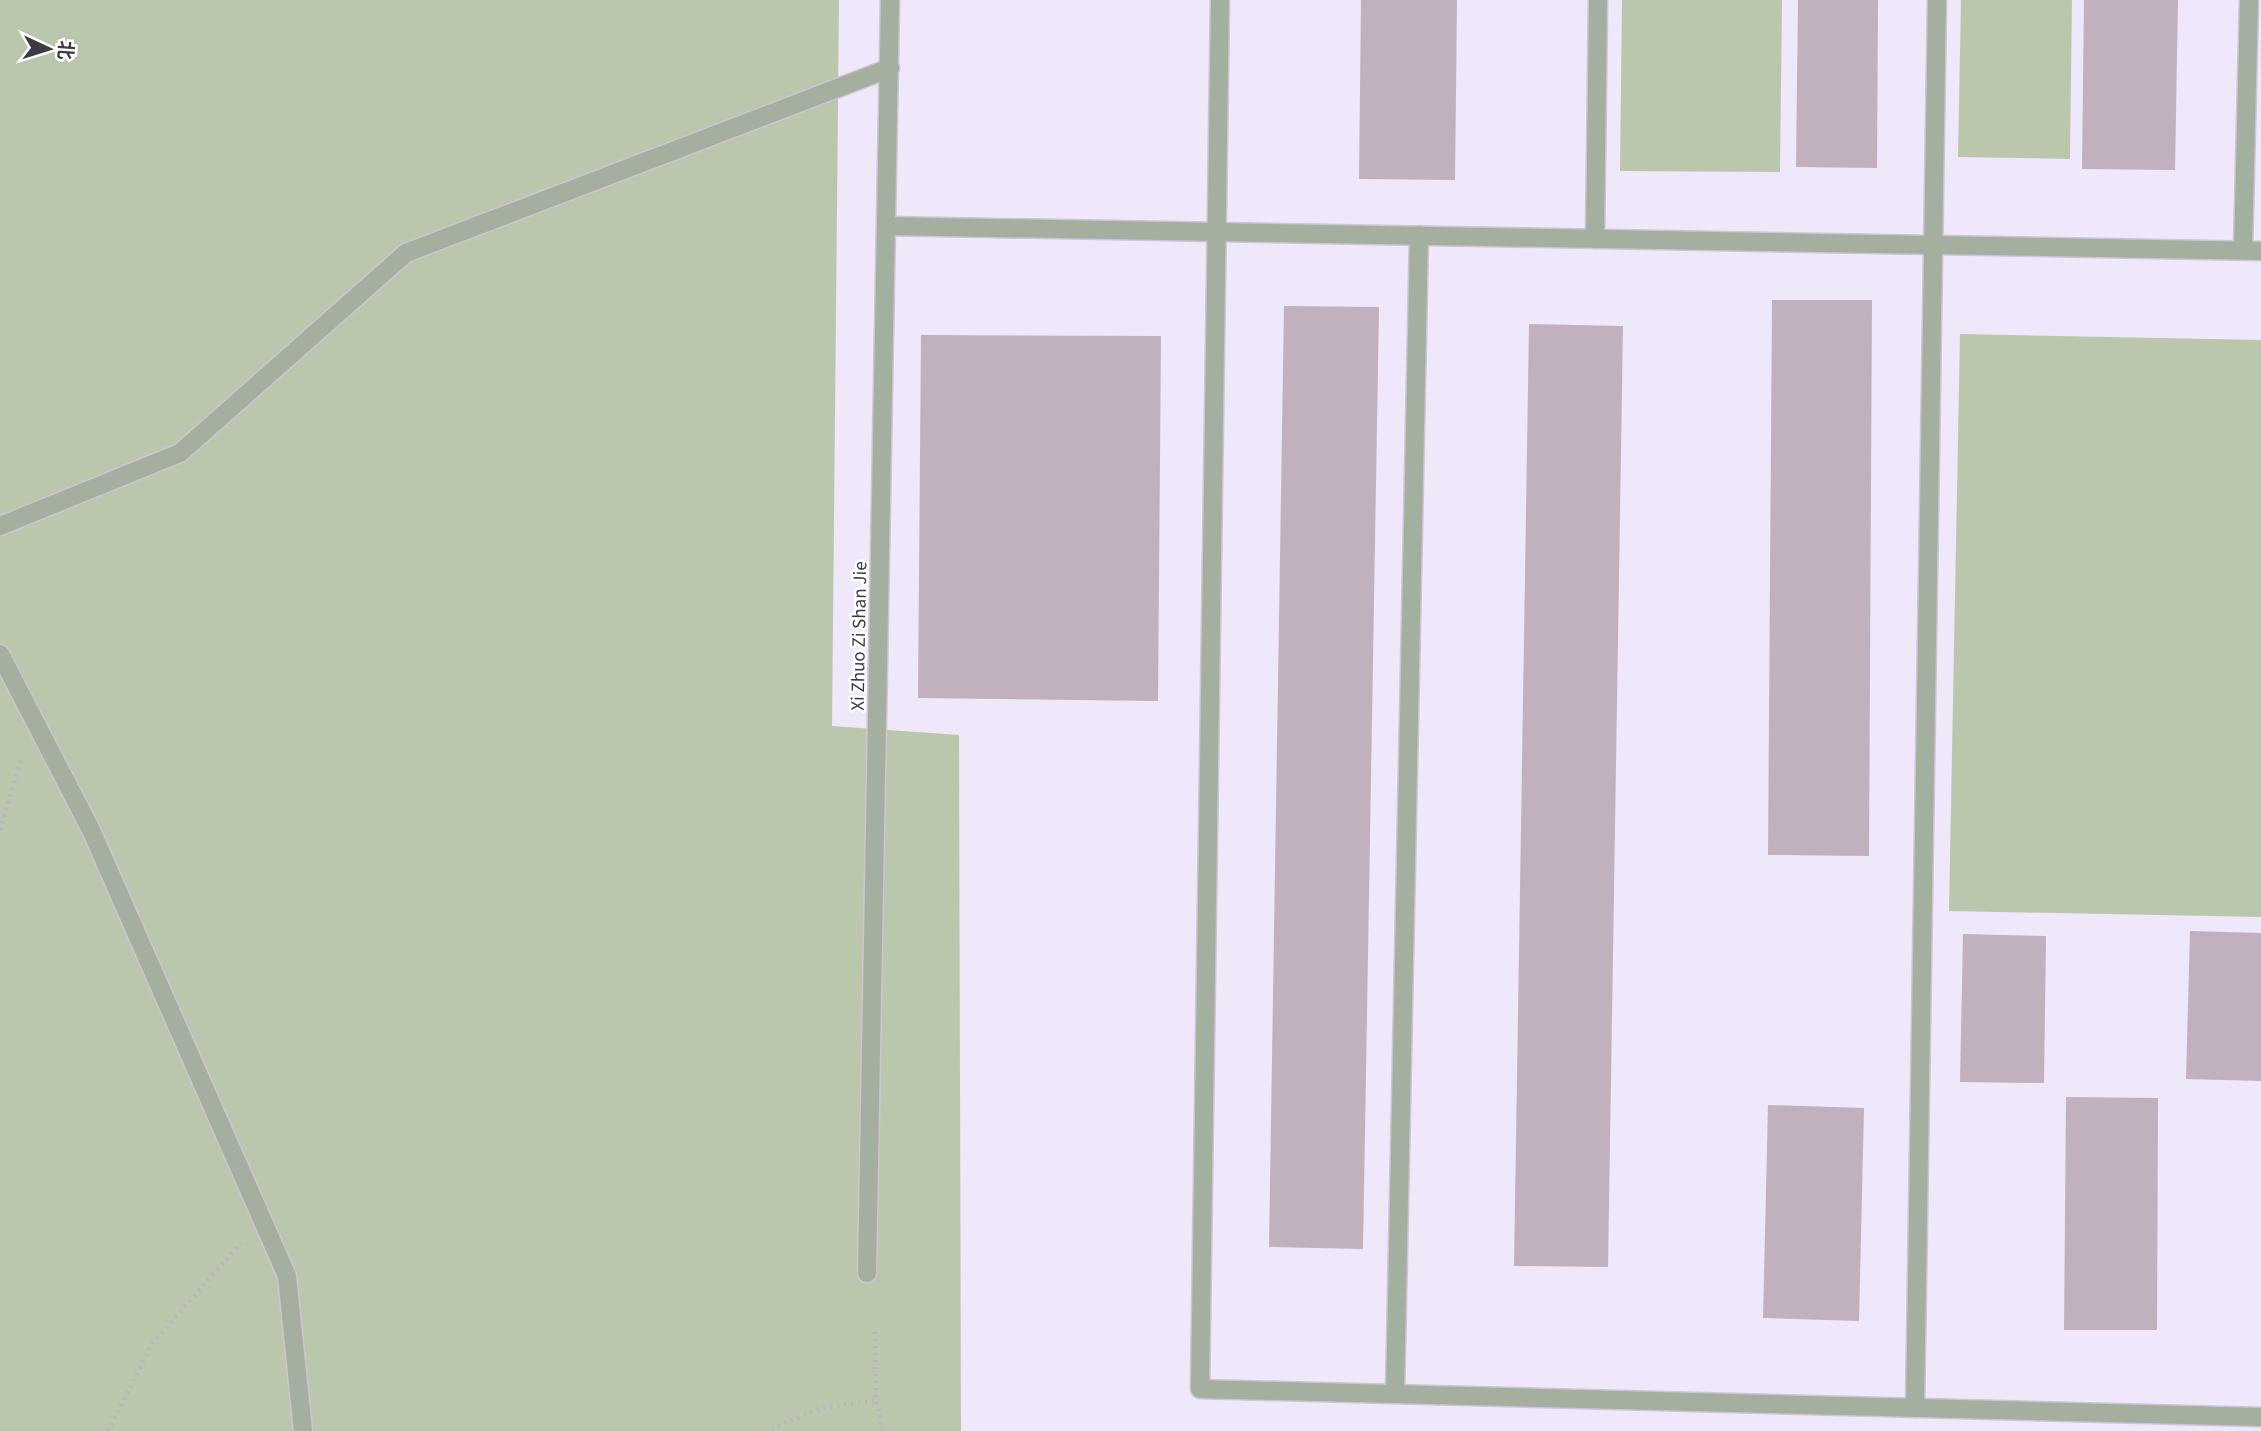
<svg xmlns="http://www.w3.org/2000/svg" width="2261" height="1431" viewBox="0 0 2261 1431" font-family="'Source Sans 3','Noto Sans SC',sans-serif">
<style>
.green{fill:#bac7ac}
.building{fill:#c1b0bd}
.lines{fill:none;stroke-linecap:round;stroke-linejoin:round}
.minor-casing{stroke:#ccc5d5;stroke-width:21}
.path{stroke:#bab4c3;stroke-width:4.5;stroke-dasharray:2 5;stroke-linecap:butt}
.minor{stroke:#a4af9f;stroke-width:18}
.labels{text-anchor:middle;stroke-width:5;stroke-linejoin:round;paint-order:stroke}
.street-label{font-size:19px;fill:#3e3b42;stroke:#fff}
</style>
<rect width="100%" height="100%" fill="#efe8fa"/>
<!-- green -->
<g class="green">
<path d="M0,0h839l-7,726 127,9 2,696h-961z"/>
<path d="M1622,0h160l-2,172 -160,-1z"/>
<path d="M1961,0h111l-2,159 -112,-2z"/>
<path d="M1960,334l301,6v577l-312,-6z"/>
</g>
<!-- building -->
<g class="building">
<path d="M1361,0h96l-2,180 -96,-1z"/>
<path d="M1798,0h80l-1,168 -81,-1z"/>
<path d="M2084,0h94l-3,170 -93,-1z"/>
<path d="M1772,300h100l-3,556 -101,-1z"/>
<path d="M1284,306l95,1 -16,942 -94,-2z"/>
<path d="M1529,324l94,2 -15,941 -94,-1z"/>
<path d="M921,335l240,1 -3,365 -240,-3z"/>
<path d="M2190,931l71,2v148l-75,-2z"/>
<path d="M1963,934l83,2 -2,147 -84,-1z"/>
<path d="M2066,1097l92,1 -1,232h-93z"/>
<path d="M1768,1105l96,3 -5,213 -96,-3z"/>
</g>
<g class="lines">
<!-- minor casing -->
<g class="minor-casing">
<g id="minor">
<path d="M1220,0l-20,1389 1061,28"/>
<path d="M887,226l1374,25"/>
<path d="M1595,239l3,-239"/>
<path d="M2243,250l6,-250"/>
<path d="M0,526l180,-73 226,-200 484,-185"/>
<path d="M0,654l91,176 196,446 16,155"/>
<path d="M867,1273l23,-1273"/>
<path d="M1395,1394l24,-1159"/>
<path d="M1915,1408l22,-1408"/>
</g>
</g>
<!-- path -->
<g class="path">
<path d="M0,830l21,-71"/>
<path d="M875,1332l1,68 7,31"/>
<path d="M108,1431l44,-87 89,-101"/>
<path d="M765,1431l57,-23 54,-8"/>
</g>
<!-- minor -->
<use href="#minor" class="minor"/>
</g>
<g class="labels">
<!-- street labels -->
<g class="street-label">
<text transform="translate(858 636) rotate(-89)" y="7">Xi Zhuo Zi Shan Jie</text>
</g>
</g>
<!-- north arrow -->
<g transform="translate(49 49) rotate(94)" stroke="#ffffff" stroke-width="5" paint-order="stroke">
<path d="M0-5L12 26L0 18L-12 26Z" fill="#3e3b42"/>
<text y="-10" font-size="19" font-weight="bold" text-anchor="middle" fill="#3e3b42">北</text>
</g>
</svg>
